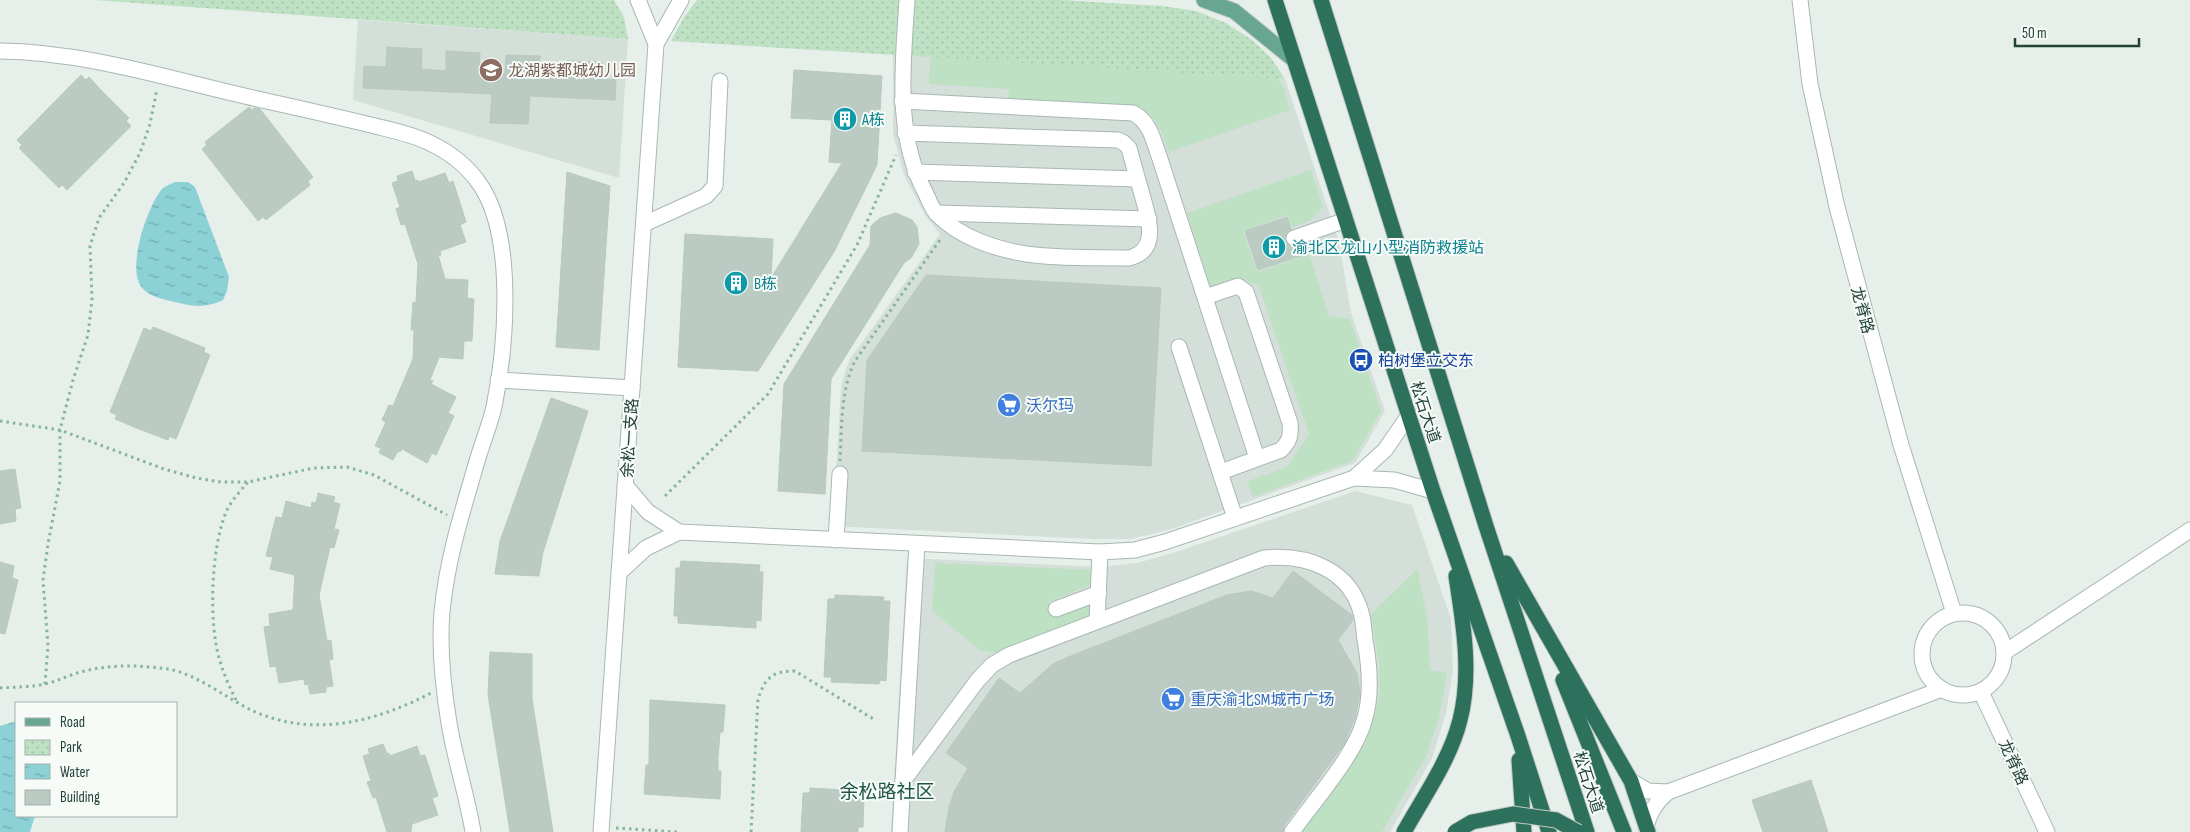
<svg xmlns="http://www.w3.org/2000/svg" width="2190" height="832" viewBox="0 0 2190 832" font-family="'Sofia Sans Condensed','Noto Sans SC',sans-serif">
<style>
.built{fill:#d4dfd9}
.green{fill:#bee1c4}
.park{fill:url(#park-dots)}
.water{fill:url(#water-ripples)}
.building{fill:#bbcac3;stroke:#b7c9c0}
.lines{fill:none;stroke-linecap:round;stroke-linejoin:round}
.minor-casing{stroke:#a8b8b1;stroke-width:17}
.major-casing{stroke:#c1cac7;stroke-width:17}
.highway-casing{stroke:#c1cac7;stroke-width:17}
.path{stroke:#85b4a1;stroke-width:3;stroke-dasharray:2.5 4;stroke-linecap:butt}
.minor{stroke:#fff;stroke-width:15}
.major{stroke:#68a691;stroke-width:15}
.highway{stroke:#2d705c;stroke-width:15}
.highway-bridge-casing{stroke:#c1cac7;stroke-width:17;stroke-linecap:butt}
.highway-bridge{stroke:#2d705c;stroke-width:15}
.labels{text-anchor:middle;stroke-width:4;stroke-linejoin:round;paint-order:stroke}
.education-label{font-size:16px;fill:#785e54;stroke:#f7fbf8;text-anchor:start}
.culture-label{font-size:16px;fill:#0d838f;stroke:#f7fbf8;text-anchor:start}
.street-label{font-size:16px;fill:#234337;stroke:#f7fbf8}
.transit-label{font-size:16px;fill:#164399;stroke:#f7fbf8;text-anchor:start}
.shop-label{font-size:16px;fill:#366cbe;stroke:#f7fbf8;text-anchor:start}
.quarter-label{font-size:19px;fill:#1e5643;stroke:#f7fbf8}
</style>
<defs>
<pattern id="park-dots" width="8" height="8" patternUnits="userSpaceOnUse" patternTransform="scale(1.25)"><rect width="8" height="8" fill="#bee1c4"/><path d="M2 2h.1M6 6h.1" fill="none" stroke="#a3c2a9" stroke-width="1.8" stroke-linecap="round"/></pattern>
<pattern id="water-ripples" width="26" height="14" patternUnits="userSpaceOnUse" patternTransform="scale(1.25)"><rect width="26" height="14" fill="#8cd1d6"/><path d="M2 4q2-2 4 0t4 0M15 11q2-2 4 0t4 0" fill="none" stroke="#72abae"/></pattern>
</defs>
<rect width="100%" height="100%" fill="#e6efea"/>
<!-- built -->
<g class="built">
<path d="M358,20l270,19 -9,139 -266,-78z"/>
<path d="M893,54l392,25 54,163 12,71 34,98 -30,52 -186,67 -38,9h-39l-259,-13 8,-139 4,-15 5,-13 90,-125 -15,-19 -21,-40 -11,-41z"/>
<path d="M1355,491l57,14 39,114 2,52 -7,42 -14,45 -42,74h-499l16,-274 193,9 37,-4 36,-10z"/>
</g>
<!-- green -->
<g class="green">
<path d="M933,0l343,75 7,11 7,24 -121,42c-7,-18 -11,-35 -30,-45l-131,-7 1,-11 -80,-5z"/>
<path d="M1311,170l12,37 -13,14 -18,6 -5,-12 -44,16 14,41 52,-18 20,62 21,3 31,92 -29,50 -99,36 -5,-16 39,-14 22,-33 -50,-148 -18,-7 -30,10 -24,-76z"/>
<path d="M935,563l159,7 -1,14 -44,18 5,15 39,-16 -1,14 -91,38 -20,-2 -49,-40z"/>
<path d="M1417,569l10,46 3,55 17,3 -8,44 -13,39 -44,76h-82c30,-42 72,-85 79,-138 3,-26 -5,-55 -8,-80z"/>
</g>
<!-- park -->
<g class="park">
<path d="M94,0h520l10,17 4,22z"/>
<path d="M697,0h364l101,6 34,5 30,12 26,17 19,18 14,21 -614,-38 13,-24z"/>
</g>
<!-- water -->
<g class="water">
<path d="M175,182h13l7,5 34,90 -2,14 -4,9c-17,8 -30,7 -48,2 -11,-3 -23,-4 -32,-13 -18,-18 4,-82 19,-100 3,-3 9,-5 13,-7z"/>
<path d="M16,721v95h19l-5,16h-30v-106z"/>
</g>
<!-- building -->
<g class="building">
<path d="M387,47l35,2 -1,20 25,2v-20l34,2 -1,19 26,2 1,-19 34,1 -1,19 28,2v-16l35,1 -1,17 15,1 -1,20 -85,-4 -2,28 -38,-1 2,-29 -129,-6 1,-22 22,1z"/>
<path d="M794,70l88,6 -5,89 -43,87 -76,119 -80,-4 7,-133 88,5 -2,39 71,-115 -13,-1 3,-42 -41,-2z"/>
<path d="M81,75l5,5 3,-3 12,13 28,28 -3,3 5,5 -64,64 -5,-5 -3,3 -40,-40 3,-3 -5,-5z"/>
<path d="M249,107l3,3 2,-2 6,1 53,68 -5,4 2,4 -44,35 -3,-3 -5,4 -56,-72 5,-4 -2,-3z"/>
<path d="M412,171l3,10 3,-1 1,2 26,-9 4,10 4,-2 13,41 -6,3 6,17 -26,9 1,4h-3l7,24 23,1 -1,18 7,1 -2,42h-8l-1,18 -24,-2 -9,23 3,1 -2,3 25,13 -8,16 6,3 -18,39 -4,-2 -5,10 -25,-14 -2,3 -2,-1 -5,9 -14,-7 2,-5 -6,-2 11,-24 -4,-2 7,-15 4,1 20,-47 1,-29h-3l2,-28 3,1 2,-39 -13,-40 -4,1 -5,-16 4,-2 -8,-24 6,-2 -1,-5z"/>
<path d="M567,172l43,14 -11,164 -43,-3z"/>
<path d="M896,213l16,7 5,7 2,17 -8,14 -7,5 -73,116 -6,115 -47,-3 6,-107 86,-139 1,-19 9,-8z"/>
<path d="M1287,217l4,12 -4,3 -2,9 3,4 9,2 3,9 -42,14 -13,-39z"/>
<path d="M926,275l235,13 -10,178 -289,-15 5,-91z"/>
<path d="M153,327l52,21 -1,4 6,3 -34,84 -7,-3 -1,4 -29,-11 -24,-10 2,-4 -7,-3 34,-84 7,3z"/>
<path d="M551,398l37,13 -45,141 -4,24 -44,-2 5,-33z"/>
<path d="M15,469l6,39 -6,1 1,12 -16,3v-53z"/>
<path d="M318,493l17,4 -2,5 7,2 -6,25 5,1 -5,18 -4,-1 -11,48 8,46 4,-1 2,19 -4,1 4,26 -7,1v5l-16,2 -2,-10 -3,1 -1,-6 -25,4 -3,-17 -6,1 -6,-40 6,-1 -1,-12 24,-4 2,-35 -25,-6 3,-12 -7,-1 10,-39 6,1 4,-17 25,7 1,-6 4,1z"/>
<path d="M681,561l79,4 -1,7h4l-2,49 -5,-1v8l-78,-5v-7h-4l2,-48h4z"/>
<path d="M0,562l14,4 -2,12 6,2 -13,54 -5,-1z"/>
<path d="M1293,571l59,44 1,5 -15,20 19,33 3,20 -5,25 -11,26 -60,82 -1,6h-338l4,-25 6,-17 13,-22 -22,-15 53,-75 21,15 33,-29 15,-7 159,-62 24,-4 22,7z"/>
<path d="M835,595l49,2 -1,4h7l-4,80 -6,-1 -1,4 -48,-2 1,-5h-8l4,-78h7z"/>
<path d="M490,652l42,2v45l21,133h-43l-22,-137z"/>
<path d="M650,700l75,5 -2,27h-3l-2,25v14h3l-1,28 -76,-5 2,-29h3v-7z"/>
<path d="M383,744l4,10 2,-1 1,3 27,-10 3,10 5,-1 13,41 -6,2 6,17 -26,9 -1,8h-24l-11,-35 -3,1 -6,-16 4,-1 -8,-25 7,-2 -2,-5z"/>
<path d="M1811,780l17,52h-65l-11,-32z"/>
<path d="M810,788l48,3v3l6,1 -1,32h-5v5h-57l2,-39h7z"/>
</g>
<g class="lines">
<!-- minor casing -->
<g class="minor-casing">
<g id="minor">
<path d="M638,0l18,44"/>
<path d="M1800,0l10,84 27,123 64,238 53,168"/>
<path d="M0,51c92,1 181,32 271,51 36,8 72,16 108,25 17,4 35,8 51,16 19,9 37,23 49,40 37,52 27,165 15,224 -4,17 -11,34 -16,51 -15,51 -31,101 -36,154 -3,36 1,75 7,111 6,37 18,72 24,109"/>
<path d="M902,101l231,12c17,9 20,26 26,43l98,302"/>
<path d="M905,133l213,7 6,3 5,5c4,15 8,29 12,43 6,22 21,59 -12,67 -34,-1 -69,1 -103,-4 -31,-5 -67,-17 -89,-40 -5,-5 -8,-14 -11,-20 -32,-60 -23,-128 -19,-194"/>
<path d="M915,172l222,7"/>
<path d="M936,213l213,6"/>
<path d="M644,224l62,-28 9,-10 5,-105"/>
<path d="M1294,238l52,-18"/>
<path d="M1205,297l33,-11 8,6 44,131c1,12 0,18 -9,27l-60,22"/>
<path d="M1179,347l56,171"/>
<path d="M498,380l134,8"/>
<path d="M1354,478l31,-28 24,-35"/>
<path d="M625,485l23,27 31,20"/>
<path d="M836,540l4,-66"/>
<path d="M619,573l27,-25 33,-16 421,20 35,-2 30,-8 189,-64 40,2 39,11"/>
<path d="M1056,609l43,-16"/>
<circle cx="1963" cy="654" r="41"/>
<path d="M1097,621l3,-69"/>
<path d="M2005,652l185,-122"/>
<path d="M1981,692l66,140"/>
<path d="M903,781l74,-100 15,-16 17,-10 255,-97c43,-4 87,11 98,58 2,10 2,20 4,30 4,25 6,51 -2,75 -9,34 -51,81 -72,111"/>
<path d="M1631,781l17,10 20,1"/>
<path d="M1646,827c4,-15 10,-25 22,-35l274,-103"/>
<path d="M601,832l55,-788 25,-44"/>
<path d="M900,832l17,-288"/>
</g>
</g>
<!-- major casing -->
<g class="major-casing">
<path id="major" d="M1204,0l30,11 60,49"/>
</g>
<!-- highway casing -->
<g class="highway-casing">
<g id="highway">
<path d="M1275,0l158,491 85,245 31,96"/>
<path d="M1321,0l165,526 101,306"/>
<path d="M1506,563l125,218 17,51"/>
<path d="M1563,680l61,152"/>
<path d="M1519,760l5,72"/>
<path d="M1404,832c20,-36 46,-72 56,-112 12,-47 3,-98 -4,-144"/>
</g>
</g>
<!-- path -->
<g class="path">
<path d="M0,421l60,9 104,39 32,9 25,4h27l66,-14 33,-1 27,8 73,40"/>
<path d="M840,461c2,-33 0,-70 15,-100l87,-124"/>
<path d="M665,496l103,-102 89,-149 39,-90"/>
<path d="M45,684l3,-38 -5,-66 5,-36 12,-63v-51l13,-50 15,-45 4,-36 -2,-53 9,-28 25,-35 16,-30 10,-29 7,-35"/>
<path d="M0,688c15,-1 31,-1 45,-4 13,-3 24,-9 36,-12 28,-8 58,-7 87,-3 27,4 60,30 85,42 61,27 122,11 178,-18"/>
<path d="M236,700c-6,-12 -12,-25 -16,-39 -12,-37 -9,-116 7,-151 5,-10 14,-20 21,-28"/>
<path d="M616,828l61,4"/>
<path d="M751,832l7,-133c7,-21 14,-28 37,-28l80,49"/>
</g>
<!-- minor -->
<use href="#minor" class="minor"/>
<!-- major -->
<use href="#major" class="major"/>
<!-- highway -->
<use href="#highway" class="highway"/>
<!-- highway-bridge casing -->
<g class="highway-bridge-casing">
<path id="highway-bridge" d="M1455,832l17,-10 41,-8 43,6 22,12"/>
</g>
<!-- highway-bridge -->
<use href="#highway-bridge" class="highway-bridge"/>
</g>
<!-- icons -->
<defs>
<g id="school-disc" transform="scale(1.25)"><circle r="9.5" fill="#8d6e63" stroke="#f7fbf8"/><path d="M0-5L7-2L0 1L-7-2ZM-4 1L0 2.5L4 1V4Q0 6-4 4Z" fill="#fff"/></g>
<g id="building-disc" transform="scale(1.25)"><circle r="9.5" fill="#0f9aa8" stroke="#f7fbf8"/><path d="M-4-6H4V6H1V3H-1V6H-4ZM-2.5-4.3h1.7v1.8h-1.7ZM.8-4.3h1.7v1.8H.8ZM-2.5-1h1.7V.8h-1.7ZM.8-1h1.7V.8H.8Z" fill="#fff"/></g>
<g id="bus-disc" transform="scale(1.25)"><circle r="9.5" fill="#1a4fb4" stroke="#f7fbf8"/><path d="M-5-6H5V4H4V6H2V4H-2V6H-4V4H-5ZM-3.5-4V0h7V-4ZM-3.5 1.2v1.5H-2V1.2ZM2 1.2v1.5H3.5V1.2Z" fill="#fff"/></g>
<g id="supermarket-disc" transform="scale(1.25)"><circle r="9.5" fill="#3f7fe0" stroke="#f7fbf8"/><path d="M-6-5.5h2.5l.6 2H6L4.5 2H-2.5L-4.4-4H-6ZM-1.5 3.2a1.3 1.3 0 1 0 .1 0ZM3 3.2a1.3 1.3 0 1 0 .1 0Z" fill="#fff"/></g>
</defs>
<g fill-rule="evenodd">
<use href="#school-disc" x="491" y="70"/>
<use href="#building-disc" x="845" y="119"/>
<use href="#building-disc" x="1274" y="247"/>
<use href="#building-disc" x="736" y="283"/>
<use href="#bus-disc" x="1361" y="360"/>
<use href="#supermarket-disc" x="1009" y="405"/>
<use href="#supermarket-disc" x="1173" y="699"/>
</g>
<g class="labels">
<!-- education labels -->
<g class="education-label">
<text x="508" y="76">龙湖紫都城幼儿园</text>
</g>
<!-- culture labels -->
<g class="culture-label">
<text x="862" y="125">A栋</text>
<text x="1292" y="253">渝北区龙山小型消防救援站</text>
<text x="754" y="289">B栋</text>
</g>
<!-- street labels -->
<g class="street-label">
<text transform="translate(1863 310) rotate(75)" y="6">龙脊路</text>
<text transform="translate(1426 412) rotate(72)" y="6">松石大道</text>
<text transform="translate(629 438) rotate(-86)" y="6">余松一支路</text>
<text transform="translate(2014 762) rotate(65)" y="6">龙脊路</text>
<text transform="translate(1589 782) rotate(72)" y="6">松石大道</text>
</g>
<!-- transit labels -->
<g class="transit-label">
<text x="1378" y="366">柏树堡立交东</text>
</g>
<!-- shop labels -->
<g class="shop-label">
<text x="1026" y="411">沃尔玛</text>
<text x="1190" y="705">重庆渝北SM城市广场</text>
</g>
<!-- quarter labels -->
<g class="quarter-label">
<text x="887" y="798">余松路社区</text>
</g>
</g>
<!-- legend -->
<rect x="15" y="702" width="162" height="115" fill="#f7fbf8" stroke="#a2b1ab"/>
<rect x="25" y="718" width="25" height="8" fill="#68a691" stroke="#a2b1ab"/>
<text x="60" y="727" font-size="15" fill="#234337">Road</text>
<rect x="25" y="740" width="25" height="15" fill="url(#park-dots)" stroke="#a2b1ab"/>
<text x="60" y="752" font-size="15" fill="#234337">Park</text>
<rect x="25" y="764" width="25" height="15" fill="url(#water-ripples)" stroke="#a2b1ab"/>
<text x="60" y="777" font-size="15" fill="#234337">Water</text>
<rect x="25" y="790" width="25" height="15" fill="#bbcac3" stroke="#a2b1ab"/>
<text x="60" y="802" font-size="15" fill="#234337">Building</text>
<!-- scale -->
<path d="M2015 38v8h124v-8" fill="none" stroke="#234337" stroke-width="2.5"/>
<text x="2022" y="38" font-size="15" fill="#234337" stroke="#f7fbf8" stroke-width="4" paint-order="stroke">50 m</text>
</svg>
